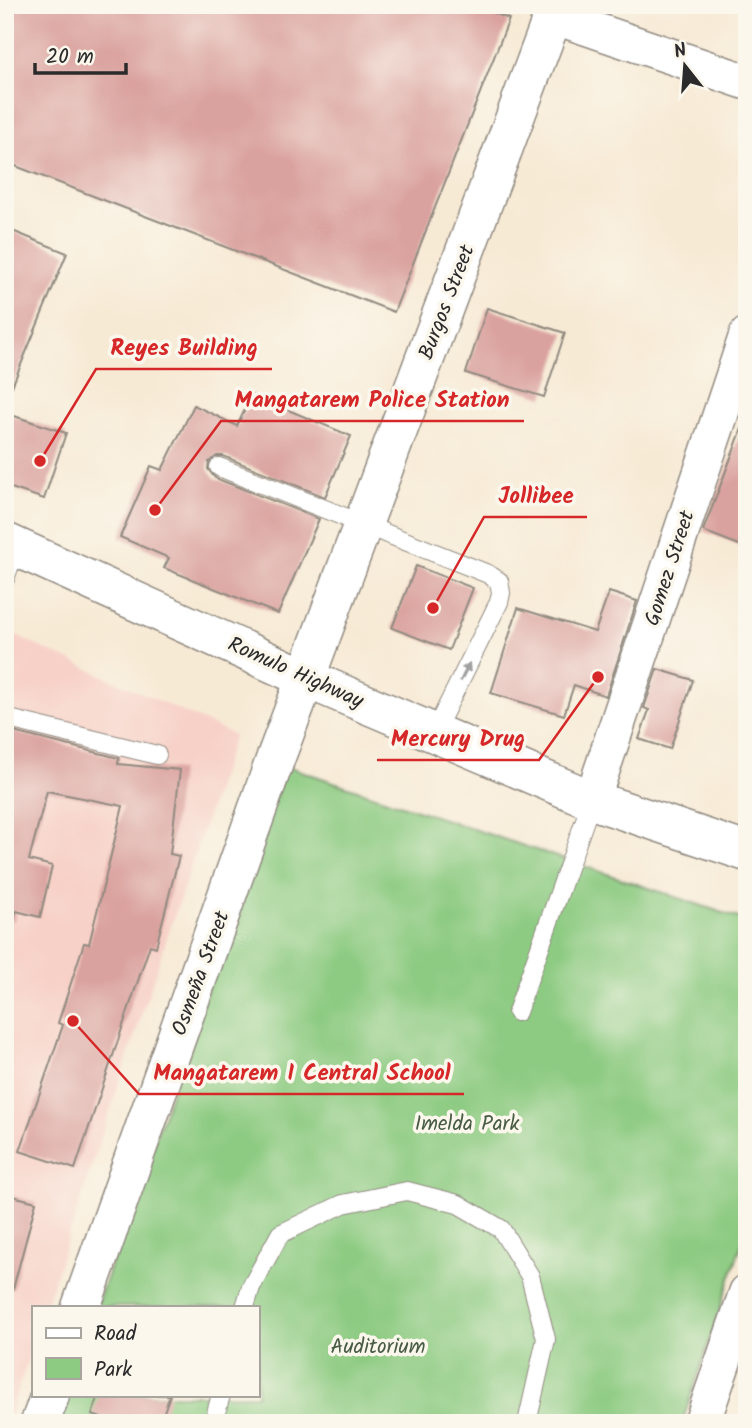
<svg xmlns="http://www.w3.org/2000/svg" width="752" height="1428" viewBox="0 0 752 1428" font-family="Kalam,sans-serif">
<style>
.built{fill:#f7d1c8}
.green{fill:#8dcb82;stroke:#5c7b56;stroke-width:2}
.building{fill:#daa29f}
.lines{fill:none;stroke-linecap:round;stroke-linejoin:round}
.lane-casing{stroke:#918a80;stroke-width:20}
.street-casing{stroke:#918a80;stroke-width:38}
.secondary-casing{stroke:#918a80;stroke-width:41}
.highway-casing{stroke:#918a80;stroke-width:41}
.lane{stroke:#fff;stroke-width:18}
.street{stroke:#fff;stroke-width:35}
.secondary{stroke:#fff;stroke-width:38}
.highway{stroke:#fff;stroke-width:38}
.oneway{fill:#a0a0a0}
.labels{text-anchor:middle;stroke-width:7;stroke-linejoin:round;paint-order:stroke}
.street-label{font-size:21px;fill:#2b2b2b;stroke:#fbf7ec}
.park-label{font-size:21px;fill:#485b45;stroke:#fbf7ec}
.leader{fill:none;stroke:#d62828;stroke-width:2.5}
.callout-dot{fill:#d62828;stroke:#fbf7ec;stroke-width:2.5}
.callout-label{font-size:23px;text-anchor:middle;font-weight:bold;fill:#d62828;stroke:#fbf7ec;stroke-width:7;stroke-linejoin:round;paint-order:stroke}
</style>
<rect width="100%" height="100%" fill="#fbf7ec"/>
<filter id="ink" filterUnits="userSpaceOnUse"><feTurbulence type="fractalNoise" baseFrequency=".0143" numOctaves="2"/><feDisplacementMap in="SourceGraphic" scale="14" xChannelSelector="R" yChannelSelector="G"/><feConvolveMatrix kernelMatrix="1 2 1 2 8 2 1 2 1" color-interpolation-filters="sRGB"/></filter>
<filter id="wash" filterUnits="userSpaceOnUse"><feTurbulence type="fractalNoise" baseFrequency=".00686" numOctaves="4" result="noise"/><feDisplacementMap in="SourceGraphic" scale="28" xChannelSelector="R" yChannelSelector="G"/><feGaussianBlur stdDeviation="1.57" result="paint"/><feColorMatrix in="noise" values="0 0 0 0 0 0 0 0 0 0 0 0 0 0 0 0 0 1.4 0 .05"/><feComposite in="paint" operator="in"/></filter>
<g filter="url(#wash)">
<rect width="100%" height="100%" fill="#f7ead5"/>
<!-- built -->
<path class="built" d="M5,631l229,104 -189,572h-12v37l-26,79h-2z"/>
<!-- green -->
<path class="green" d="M286,766l461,155v307l-65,195h-627l10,-28h192v-88h-161z"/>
<g id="blocks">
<!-- building -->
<g class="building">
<path d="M5,5h470l34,14 -115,293 -389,-150z"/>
<path d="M5,228l62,25 -61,148h-1z"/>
<path d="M487,308l78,25 -21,64 -78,-24z"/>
<path d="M252,395l99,41 -26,61 -102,-41h-6l-8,6 -1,7 7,9 104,41 -41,95 -114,-46 5,-10 -49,-21 31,-71 11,4 32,-65 43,21z"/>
<path d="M5,413l61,20 -22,66 -39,-13z"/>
<path d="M745,421l2,1v126l-44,-17z"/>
<path d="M416,566l57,22 -24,62 -57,-22z"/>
<path d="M609,592l28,9 -31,95 -32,-11 -10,30 -73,-22 27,-85 77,24z"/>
<path d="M657,669l36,11 -23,69 -31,-10 10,-29 -5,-2z"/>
<path d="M5,730l114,28 -1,6 62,6 -10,84 9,2 -23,91 -6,-2 -75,224 -55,-18 43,-126 -5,-2 26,-80 5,1 34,-138 -76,-15 -18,69 23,6 -12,51 -24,-6 -2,10 -9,-1z"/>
<path d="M5,1194l31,8 -23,87 -8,-1z"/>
<path d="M99,1395h71l-10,28h-43l-25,-8z"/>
</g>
</g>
</g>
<g filter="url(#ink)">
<use href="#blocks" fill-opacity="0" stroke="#918a80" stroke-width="2"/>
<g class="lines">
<!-- lane casing -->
<g class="lane-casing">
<g id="lane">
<path d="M219,467l269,107 11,7 2,12 -2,9 -65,131"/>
<path d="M5,579l11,-32"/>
<path d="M5,718l152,37"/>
<path d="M517,1012l75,-212"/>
<path d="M245,1307l6,-20 29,-53 63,-30 64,-13 51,13 43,25 29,47 16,63 -19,84"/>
<path d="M213,1423l8,-28"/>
</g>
</g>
<!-- street casing -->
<g class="street-casing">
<g id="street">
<path d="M553,16l194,66"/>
<path d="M592,800l155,-465"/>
<path d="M702,1423l45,-131"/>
</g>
</g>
<!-- secondary casing -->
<g class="secondary-casing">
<g id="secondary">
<path d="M81,1307l195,-550 281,-752"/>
<path d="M40,1423l10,-28"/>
</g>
</g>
<!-- highway casing -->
<g class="highway-casing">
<path id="highway" d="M5,542l300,136 287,122 155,52"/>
</g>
<!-- lane -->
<use href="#lane" class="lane"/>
<!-- street -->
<use href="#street" class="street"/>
<!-- secondary -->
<use href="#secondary" class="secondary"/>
<!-- highway -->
<use href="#highway" class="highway"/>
</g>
<!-- one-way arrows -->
<defs><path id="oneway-solid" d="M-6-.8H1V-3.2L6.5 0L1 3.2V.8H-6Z" transform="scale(1.75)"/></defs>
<use class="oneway" href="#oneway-solid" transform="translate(465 672) rotate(-64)"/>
</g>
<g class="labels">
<!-- street labels -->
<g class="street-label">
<text transform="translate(446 302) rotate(-69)" y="7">Burgos Street</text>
<text transform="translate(669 568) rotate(-72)" y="7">Gomez Street</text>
<text transform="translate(296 672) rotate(24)" y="7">Romulo Highway</text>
<text transform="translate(200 973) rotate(-70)" y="7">Osmeña Street</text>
</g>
<!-- park labels -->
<g class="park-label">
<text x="467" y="1130">Imelda Park</text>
<text x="378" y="1353">Auditorium</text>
</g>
</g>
<!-- callouts -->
<path class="leader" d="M40 461L96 369H272M155 510L221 421H524M433 608L484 517H587M598 677L539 760H377M73 1021L139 1094H464"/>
<g class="callout-dot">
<circle cx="40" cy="461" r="7"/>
<circle cx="155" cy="510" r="7"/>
<circle cx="433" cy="608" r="7"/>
<circle cx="598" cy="677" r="7"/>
<circle cx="73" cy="1021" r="7"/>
</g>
<g class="callout-label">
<text x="184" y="355">Reyes Building</text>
<text x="372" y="407">Mangatarem Police Station</text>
<text x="536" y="503">Jollibee</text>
<text x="458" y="746">Mercury Drug</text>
<text x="302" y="1080">Mangatarem I Central School</text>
</g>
<!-- margin -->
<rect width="752" height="1428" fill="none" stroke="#fbf7ec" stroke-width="28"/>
<!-- legend -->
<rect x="32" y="1306" width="228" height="91" fill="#fbf7ec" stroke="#a8a59f" stroke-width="2"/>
<rect x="46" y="1328" width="35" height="10" fill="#ffffff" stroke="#a8a59f" stroke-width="2"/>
<text x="94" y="1340" font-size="21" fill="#2b2b2b">Road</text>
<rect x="46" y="1358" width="35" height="21" fill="#8dcb82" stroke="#a8a59f" stroke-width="2"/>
<text x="94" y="1376" font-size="21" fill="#2b2b2b">Park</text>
<!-- north arrow -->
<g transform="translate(685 66) rotate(343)" stroke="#fbf7ec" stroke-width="5" paint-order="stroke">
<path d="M0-5L12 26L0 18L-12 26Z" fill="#2b2b2b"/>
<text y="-10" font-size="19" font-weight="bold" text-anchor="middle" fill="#2b2b2b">N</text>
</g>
<!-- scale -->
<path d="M35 63v10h91v-10" fill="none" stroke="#2b2b2b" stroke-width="3.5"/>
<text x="46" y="63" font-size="21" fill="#2b2b2b" stroke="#fbf7ec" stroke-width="5" paint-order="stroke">20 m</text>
</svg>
